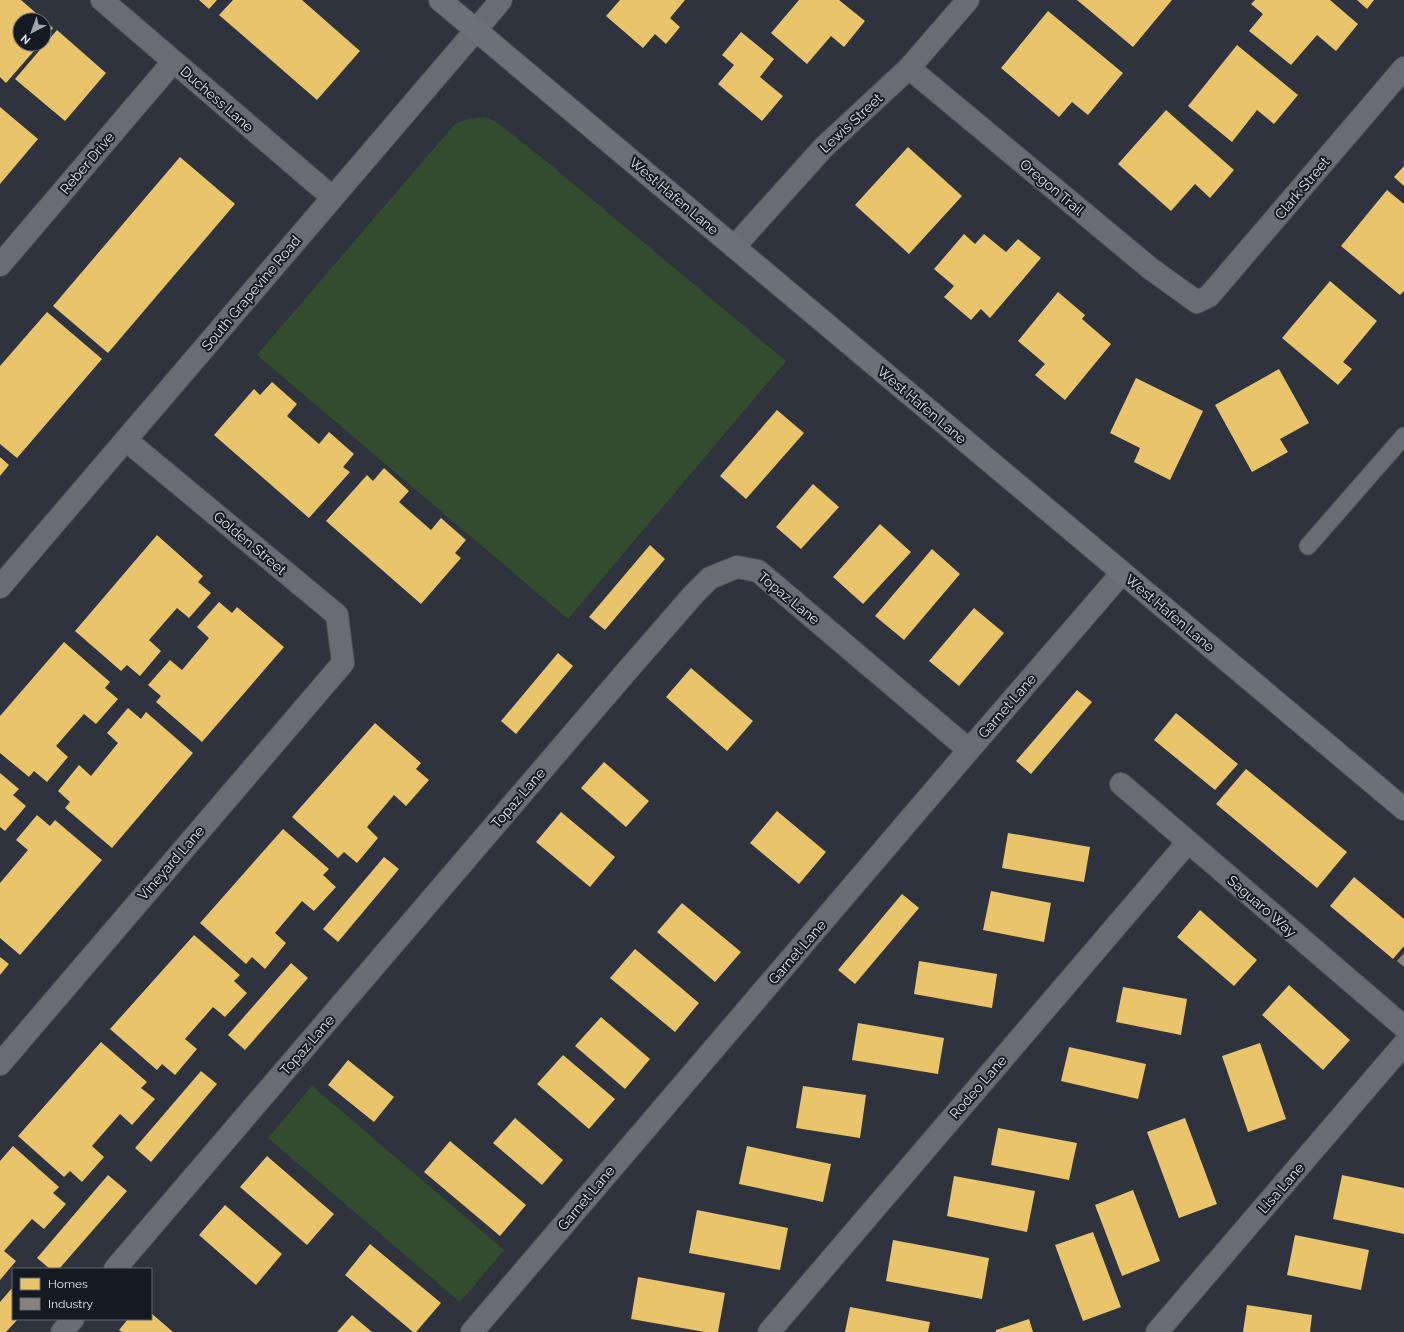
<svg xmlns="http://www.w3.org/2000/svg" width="1404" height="1332" viewBox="0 0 1404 1332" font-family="Raleway,sans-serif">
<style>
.green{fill:#324d2d}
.homes{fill:#e9c46a}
.industry{fill:#8a817c}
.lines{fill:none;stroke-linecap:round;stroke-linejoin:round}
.service-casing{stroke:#4c4f58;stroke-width:19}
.minor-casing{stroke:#4c4f58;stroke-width:24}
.tertiary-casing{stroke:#4c4f58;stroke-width:24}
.secondary-casing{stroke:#4c4f58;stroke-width:24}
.service{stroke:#696c73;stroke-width:17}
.minor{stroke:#696c73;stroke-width:22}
.tertiary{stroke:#696c73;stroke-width:22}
.secondary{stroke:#6b7177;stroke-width:22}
.labels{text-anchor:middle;stroke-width:4;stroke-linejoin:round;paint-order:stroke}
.street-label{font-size:14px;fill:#dde2ee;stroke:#151921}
</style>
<rect width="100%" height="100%" fill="#2f333d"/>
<!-- green -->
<g class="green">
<path d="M485,117l14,7 48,38 239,199 -218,258 -311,-264 198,-231 12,-5z"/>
<path d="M312,1086l192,164 -44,52 -192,-164z"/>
</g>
<!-- homes -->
<g class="homes">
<path d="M0,0h21l23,20h-24v24h20l-34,39 -6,-6z"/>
<path d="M199,0h18l-8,9z"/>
<path d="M233,0h69l58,51 -43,49 -98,-85z"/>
<path d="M620,0h65l-15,18 10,9 -14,17 -11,-10 -12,14 -37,-32z"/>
<path d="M799,0h40l26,21 -21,26 -13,-11 -24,28 -36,-31z"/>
<path d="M1077,0h95l-39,47z"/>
<path d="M1255,0h75l28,24 -22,27 -19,-16 -26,30 -42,-34 14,-17 -12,-10z"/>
<path d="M1357,0h17l-7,9z"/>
<path d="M1048,11l75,62 -35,42 -16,-13 -13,15 -58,-49z"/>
<path d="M44,20l9,8 -9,11z"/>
<path d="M57,30l49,43 -41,48 -50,-42z"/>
<path d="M741,32l33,27 -14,18 23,19 -21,25 -44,-37 16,-19 -12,-10z"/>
<path d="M1237,45l61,50 -24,29 -17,-14 -25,32 -44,-36z"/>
<path d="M0,107l38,32 -38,45z"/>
<path d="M1166,110l68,60 -24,28 -15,-14 -24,27 -53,-47z"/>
<path d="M908,147l54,49 -53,58 -54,-49z"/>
<path d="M180,157l55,47 -127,149 -55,-47z"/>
<path d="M1404,166v20l-10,-9z"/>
<path d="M1387,190l17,14v87l-4,4 -59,-49z"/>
<path d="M964,234l11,10 9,-10 22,18 12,-13 23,19 -51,60 -9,-9 -10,11 -27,-23 10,-11 -20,-17z"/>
<path d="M1330,281l47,40 -34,41 9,7 -14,16 -56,-47z"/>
<path d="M1058,292l27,23 -3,4 29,25 -46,56 -30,-25 10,-11 -27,-23z"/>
<path d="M47,312l55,47 -85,99 -17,-14v-78z"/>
<path d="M1279,369l30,54 -29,16 8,13 -36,20 -37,-67z"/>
<path d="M1136,378l67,33 -33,69 -36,-18 6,-14 -30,-15z"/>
<path d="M272,382l25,22 -10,12 32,28 10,-12 25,22 -11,13 7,5 -41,46 -95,-83 40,-46 6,6z"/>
<path d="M777,410l27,23 -58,66 -26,-23z"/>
<path d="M0,457l9,8 -9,11z"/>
<path d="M384,468l25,23 -10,11 32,28 10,-12 25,22 -11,13 6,5 -40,46 -95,-83 41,-46 6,6z"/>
<path d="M813,484l26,23 -38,42 -25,-22z"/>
<path d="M880,524l31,28 -48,52 -30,-27z"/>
<path d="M157,535l46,41 -5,6 13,11 -22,25 -12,-10 -28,32 12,11 -21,25 -13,-11 -6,6 -46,-40z"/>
<path d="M650,545l15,14 -60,71 -16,-13z"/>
<path d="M932,549l28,25 -56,66 -29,-24z"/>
<path d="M219,602l13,11 5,-6 47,40 -82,95 -46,-40 5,-6 -13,-11 22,-25 12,10 27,-32 -12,-11z"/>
<path d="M974,608l30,25 -45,53 -30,-25z"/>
<path d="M64,642l46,40 -5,6 13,11 -22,25 -12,-10 -28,32 12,11 -21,25 -13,-11 -5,6 -29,-24v-37z"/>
<path d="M558,653l15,13 -57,68 -15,-13z"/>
<path d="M691,668l62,53 -26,30 -61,-54z"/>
<path d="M1077,690l15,12 -61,72 -15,-13z"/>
<path d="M128,708l13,11 5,-7 47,41 -81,95 -47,-40 5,-6 -12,-11 21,-26 12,11 27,-33 -11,-10z"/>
<path d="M1176,713l62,51 -23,26 -61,-50z"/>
<path d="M375,723l46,40 -5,6 13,11 -23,26 -12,-11 -27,32 11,11 -21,25 -13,-11 -6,6 -46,-41z"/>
<path d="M604,762l45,39 -23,26 -45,-39z"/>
<path d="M1246,769l101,83 -30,36 -101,-84z"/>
<path d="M0,773l19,16 -6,6 13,11 -21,25 -5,-4z"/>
<path d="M777,811l49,41 -27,32 -49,-41z"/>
<path d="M561,812l54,45 -25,30 -54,-45z"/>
<path d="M37,815l13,11 5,-6 47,40 -82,95 -20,-17v-55l28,-33 -12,-10z"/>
<path d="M283,829l46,40 -6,6 13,12 -22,24 -12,-10 -27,32 11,10 -21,26 -13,-12 -6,7 -46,-41z"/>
<path d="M1008,833l82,14 -6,35 -82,-14z"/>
<path d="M384,857l15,12 -61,73 -15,-13z"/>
<path d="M1354,877l50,42v27l-11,13 -63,-53z"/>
<path d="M991,891l60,12 -7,39 -61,-12z"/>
<path d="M902,894l17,14 -64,76 -17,-14z"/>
<path d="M682,903l59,49 -26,30 -58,-50z"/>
<path d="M1200,910l57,50 -23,26 -57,-49z"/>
<path d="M194,935l46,40 -6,6 13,12 -22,24 -12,-10 -28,32 12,10 -22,26 -13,-11 -5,6 -47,-41z"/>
<path d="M635,949l64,54 -24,29 -65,-54z"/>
<path d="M0,957l9,7 -9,11z"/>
<path d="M919,961l78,13 -5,34 -78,-14z"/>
<path d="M291,963l17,15 -63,72 -17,-15z"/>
<path d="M1289,985l61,55 -27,30 -61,-55z"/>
<path d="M1123,987l64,12 -6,36 -65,-13z"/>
<path d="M601,1017l49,42 -25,30 -50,-43z"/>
<path d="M858,1023l86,15 -6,36 -86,-14z"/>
<path d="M101,1042l46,40 -6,6 14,11 -23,26 -12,-11 -28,32 12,11 -22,25 -12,-11 -6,6 -46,-41z"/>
<path d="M1260,1043l26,76 -38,13 -26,-76z"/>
<path d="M1069,1047l77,17 -8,35 -77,-18z"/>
<path d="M563,1055l52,44 -26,30 -52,-45z"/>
<path d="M348,1060l46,37 -20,25 -46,-37z"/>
<path d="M201,1071l16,13 -66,78 -16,-14z"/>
<path d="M803,1086l63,9 -6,43 -64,-10z"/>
<path d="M515,1118l48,42 -21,25 -49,-42z"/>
<path d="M1185,1118l32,86 -38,14 -32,-86z"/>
<path d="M998,1128l79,15 -8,37 -78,-15z"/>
<path d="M450,1141l76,64 -26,31 -76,-64z"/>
<path d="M13,1146l46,41 -6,6 13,11 -22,25 -12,-10 -28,32 12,10 -16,19v-119z"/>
<path d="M747,1146l84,18 -8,38 -84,-18z"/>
<path d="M267,1156l67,58 -27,31 -67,-58z"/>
<path d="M108,1175l19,16 -68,78h-9l-13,-11z"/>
<path d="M1342,1175l62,13v46l-71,-15z"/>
<path d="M954,1176l81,15 -8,41 -80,-16z"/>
<path d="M1133,1190l27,71 -38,15 -27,-71z"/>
<path d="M225,1205l57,49 -26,31 -57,-50z"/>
<path d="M697,1210l91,18 -8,42 -91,-17z"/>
<path d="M1093,1232l28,75 -38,14 -28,-76z"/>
<path d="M1295,1235l74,15 -8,40 -74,-15z"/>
<path d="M893,1240l96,18 -7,41 -96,-18z"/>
<path d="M370,1244l71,59 -25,29h-3l-68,-57z"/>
<path d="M638,1277l87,16 -7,39h-13l-74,-13z"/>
<path d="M13,1287v32h5l-12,13h-6v-30z"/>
<path d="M1247,1305l65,10 -2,17h-67z"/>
<path d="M850,1307l80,15 -2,10h-83z"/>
<path d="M151,1313l22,19h-51l-3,-2 9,-11h23z"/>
<path d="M352,1315l20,17h-35z"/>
<path d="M1029,1319l4,13h-37v-2z"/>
</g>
<!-- industry -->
<path class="industry" d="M1404,953v14l-7,-6z"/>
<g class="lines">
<!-- service casing -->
<g class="service-casing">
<path id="service" d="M1308,546l96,-110"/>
</g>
<!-- minor casing -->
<g class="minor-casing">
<g id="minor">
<path d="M102,0l230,197"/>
<path d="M476,30l25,-30"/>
<path d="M909,68l242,201 46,33 12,-6 195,-228"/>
<path d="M734,247l90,-100 85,-79 59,-68"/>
<path d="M0,265l173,-203"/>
<path d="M1121,784l283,243"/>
<path d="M0,1064l343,-401 -6,-48 -211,-175"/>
<path d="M115,1269l511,-597 68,-78 16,-16 27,-11 21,4 211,179"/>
<path d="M62,1332l11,-13"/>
<path d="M472,1332l497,-582 153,-177"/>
<path d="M769,1332l419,-490"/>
<path d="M1157,1332l247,-288"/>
</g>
</g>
<!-- tertiary casing -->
<g class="tertiary-casing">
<path id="tertiary" d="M0,587l476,-557"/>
</g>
<!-- secondary casing -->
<g class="secondary-casing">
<path id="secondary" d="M440,0l964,809"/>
</g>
<!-- service -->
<use href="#service" class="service"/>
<!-- minor -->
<use href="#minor" class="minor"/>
<!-- tertiary -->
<use href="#tertiary" class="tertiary"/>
<!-- secondary -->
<use href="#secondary" class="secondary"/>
</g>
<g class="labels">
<!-- street labels -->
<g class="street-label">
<text transform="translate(217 99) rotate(41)" y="5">Duchess Lane</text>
<text transform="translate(851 123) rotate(-43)" y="5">Lewis Street</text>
<text transform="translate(87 163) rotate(-50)" y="5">Reber Drive</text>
<text transform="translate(1052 187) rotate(40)" y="5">Oregon Trail</text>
<text transform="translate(1302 188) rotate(-50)" y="5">Clark Street</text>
<text transform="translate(674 196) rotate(40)" y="5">West Hafen Lane</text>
<text transform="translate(251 293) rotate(-50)" y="5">South Grapevine Road</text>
<text transform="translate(922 405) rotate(40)" y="5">West Hafen Lane</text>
<text transform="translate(250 543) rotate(40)" y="5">Golden Street</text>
<text transform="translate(789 598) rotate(39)" y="5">Topaz Lane</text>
<text transform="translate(1170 613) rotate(40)" y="5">West Hafen Lane</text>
<text transform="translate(1007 706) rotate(-49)" y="5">Garnet Lane</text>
<text transform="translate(518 798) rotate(-49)" y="5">Topaz Lane</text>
<text transform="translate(171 863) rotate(-49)" y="5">Vineyard Lane</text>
<text transform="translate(1262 906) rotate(41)" y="5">Saguaro Way</text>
<text transform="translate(797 952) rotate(-49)" y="5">Garnet Lane</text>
<text transform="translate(307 1045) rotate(-49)" y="5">Topaz Lane</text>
<text transform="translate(978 1087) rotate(-49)" y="5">Rodeo Lane</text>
<text transform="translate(1281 1188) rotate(-49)" y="5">Lisa Lane</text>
<text transform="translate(586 1198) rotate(-50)" y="5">Garnet Lane</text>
</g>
</g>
<!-- legend -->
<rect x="12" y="1268" width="140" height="52" fill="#151921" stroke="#656973"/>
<rect x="20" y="1278" width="20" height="12" fill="#e9c46a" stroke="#656973"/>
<text x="48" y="1288" font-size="12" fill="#dde2ee">Homes</text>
<rect x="20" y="1298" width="20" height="12" fill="#8a817c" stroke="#656973"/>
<text x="48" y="1308" font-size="12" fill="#dde2ee">Industry</text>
<!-- north arrow -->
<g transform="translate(32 32) rotate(221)"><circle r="19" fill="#151921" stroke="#656973"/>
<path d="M0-3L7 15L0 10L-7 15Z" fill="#a0a5b0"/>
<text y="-6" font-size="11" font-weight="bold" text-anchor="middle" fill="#dde2ee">N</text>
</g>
</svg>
